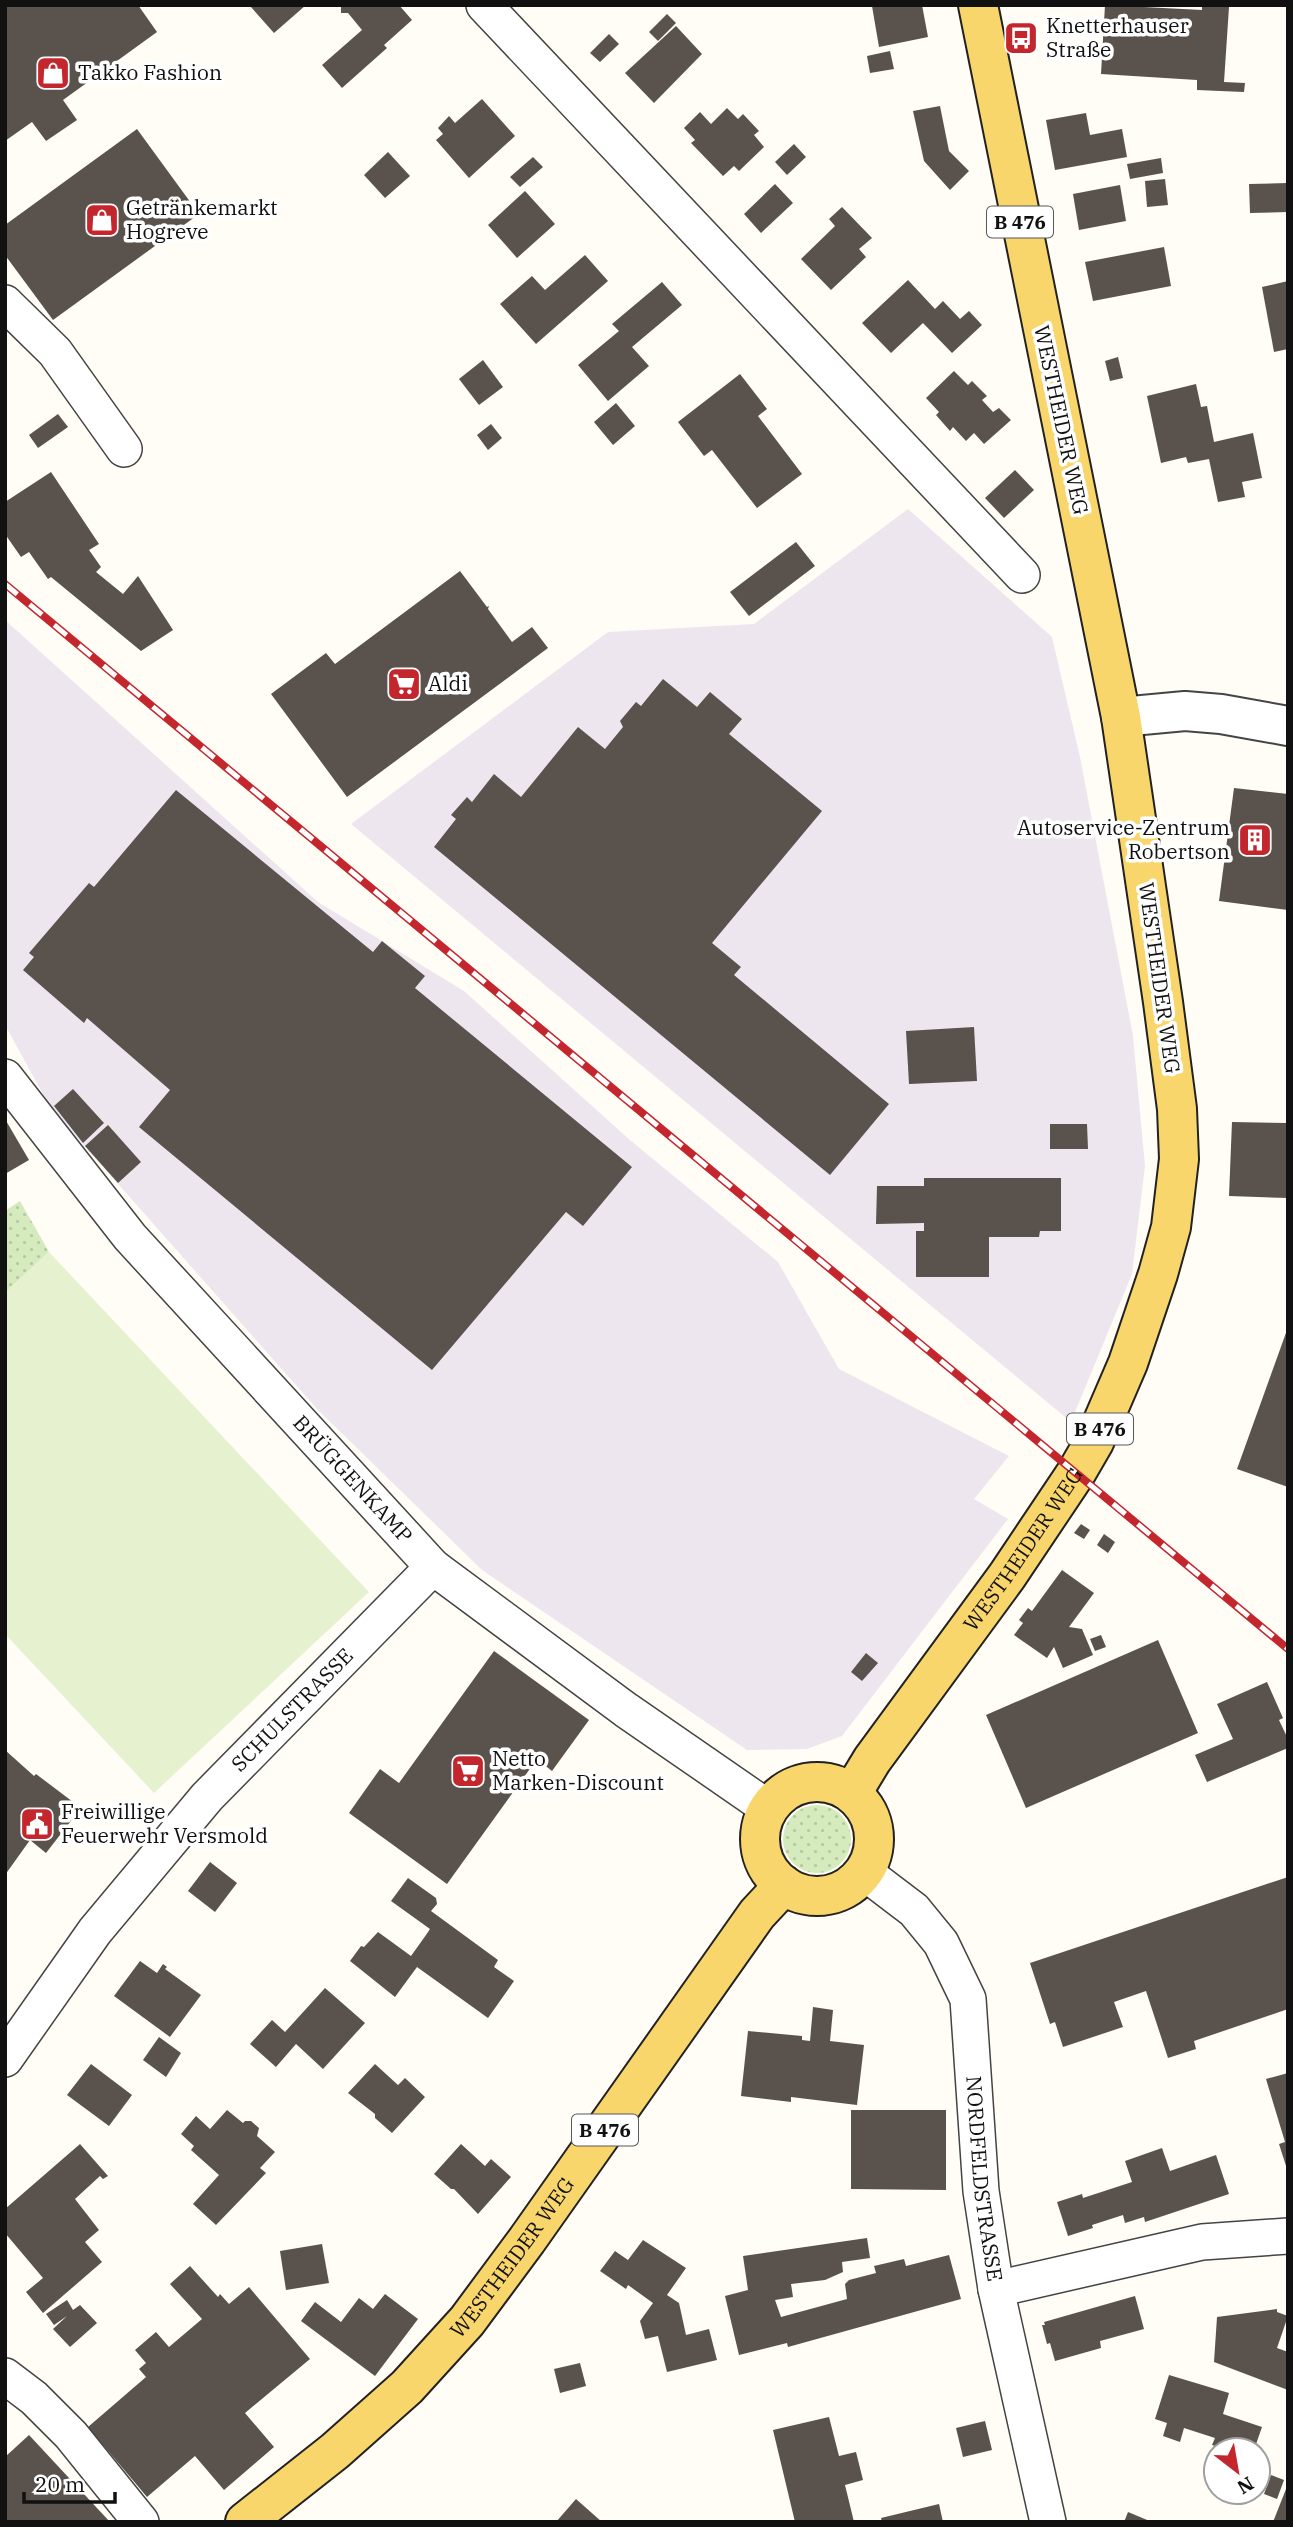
<svg xmlns="http://www.w3.org/2000/svg" width="1293" height="2527" viewBox="0 0 1293 2527" font-family="'IBM Plex Serif',serif">
<style>
.industrial{fill:#eee6ef}
.grass{fill:url(#grass-dots)}
.pitch{fill:#e6f2cf}
.building{fill:#5a524d}
.lines{fill:none;stroke-linecap:round;stroke-linejoin:round}
.minor-casing{stroke:#444;stroke-width:38}
.tertiary-casing{stroke:#444;stroke-width:42}
.primary-casing{stroke:#222;stroke-width:42}
.minor{stroke:#fff;stroke-width:35}
.tertiary{stroke:#fff;stroke-width:38}
.primary{stroke:#f9d66b;stroke-width:38}
.rail-casing{stroke:#c4262e;stroke-width:8}
.rail{stroke:#fff;stroke-width:5;stroke-dasharray:16;stroke-linecap:butt}
.labels{text-anchor:middle;stroke-width:7;stroke-linejoin:round;paint-order:stroke}
.shield{fill:#fff;stroke:#585858;stroke-width:2}
.shield-label{font-size:19px;font-weight:bold;fill:#111}
.poi-label{font-size:21px;fill:#111;stroke:#fff;text-anchor:start}
.street-label{font-size:21px;fill:#111;stroke:#fff}
</style>
<defs>
<pattern id="grass-dots" width="8" height="8" patternUnits="userSpaceOnUse" patternTransform="scale(1.75)"><rect width="8" height="8" fill="#d5ebbd"/><path d="M2 2h.1M6 6h.1" fill="none" stroke="#b6c8a1" stroke-width="1.8" stroke-linecap="round"/></pattern>
</defs>
<rect width="100%" height="100%" fill="#fffdf5"/>
<!-- industrial -->
<g class="industrial">
<path d="M908,509l144,128 28,120 53,279 12,130 -13,108 -61,148 -720,-598 257,-192 146,-8z"/>
<path d="M5,620l313,282 146,89 166,149 148,122 61,107 170,87 -35,43 34,20 -166,217 -35,13 -60,1 -265,-180 -164,-160 -268,-303 -45,-82z"/>
</g>
<!-- grass -->
<g class="grass">
<path d="M20,1201l29,51 -44,41v-82z"/>
<circle cx="817" cy="1839" r="34"/>
</g>
<!-- pitch -->
<path class="pitch" d="M49,1252l320,340 -215,201 -149,-159v-341z"/>
<!-- building -->
<g class="building">
<path d="M5,5h133l19,27 -94,68 14,20 -31,21 -14,-19 -27,19z"/>
<path d="M253,5h53l-32,28 -23,-26z"/>
<path d="M341,5h58l13,15 -28,25 3,3 -45,40 -20,-23 40,-35 -14,-17h-7z"/>
<path d="M922,5l6,32 -49,10 -7,-41z"/>
<path d="M1105,5l97,5v-5l27,2 -5,75 21,1 -1,9 -47,-2v-10l-96,-6z"/>
<path d="M667,14l9,9 -18,18 -9,-9z"/>
<path d="M676,26l26,28 -48,49 -29,-30z"/>
<path d="M609,34l10,10 -19,18 -10,-9z"/>
<path d="M890,51l4,18 -24,4 -3,-17z"/>
<path d="M482,99l33,37 -46,42 -33,-38 7,-6 -5,-6 11,-12 6,7z"/>
<path d="M940,106l9,45 20,20 -19,19 -26,-29 -11,-50z"/>
<path d="M727,108l11,11 5,-5 16,17 -5,4 10,12 -25,24 -5,-5 -11,10 -32,-33 4,-3 -11,-12 16,-16 11,12z"/>
<path d="M1086,113l4,22 32,-6 5,28 -72,13 -9,-50z"/>
<path d="M137,129l62,85 -146,106 -48,-65v-30z"/>
<path d="M794,144l12,13 -19,18 -12,-13z"/>
<path d="M388,152l22,24 -25,22 -21,-23z"/>
<path d="M533,157l10,10 -23,20 -10,-10z"/>
<path d="M1161,158l2,15 -33,6 -3,-15z"/>
<path d="M1165,179l3,26 -21,2 -2,-26z"/>
<path d="M1288,183v29l-38,1 -1,-29z"/>
<path d="M775,184l18,19 -32,30 -17,-19z"/>
<path d="M1120,185l6,36 -47,9 -6,-36z"/>
<path d="M525,191l30,33 -38,34 -29,-33z"/>
<path d="M842,207l30,31 -13,11 7,8 -35,33 -30,-31 34,-33 -6,-7z"/>
<path d="M1164,247l7,39 -78,15 -8,-39z"/>
<path d="M585,255l23,26 -72,63 -36,-40 32,-28 13,14z"/>
<path d="M908,280l27,29 8,-8 17,18 9,-8 13,14 -30,28 -29,-30 -32,30 -29,-30z"/>
<path d="M1288,281v68l-14,3 -12,-65z"/>
<path d="M662,282l20,23 -50,42 17,19 -41,35 -30,-36 41,-34 -7,-7z"/>
<path d="M1118,357l5,21 -13,3 -5,-20z"/>
<path d="M483,360l20,27 -24,18 -20,-26z"/>
<path d="M954,371l14,14 4,-4 15,15 -5,4 11,12 6,-4 12,12 -27,24 -10,-11 -8,8 -13,-14 -3,4 -14,-16 3,-3 -13,-14z"/>
<path d="M740,374l27,35 -9,7 44,58 -45,34 -45,-58 -8,6 -26,-34z"/>
<path d="M1196,384l5,23 6,-1 7,36 39,-9 9,45 -20,4 3,15 -27,5 -9,-43 -21,4 -2,-6 -25,6 -14,-67z"/>
<path d="M616,403l19,23 -22,19 -19,-23z"/>
<path d="M58,414l10,13 -30,21 -9,-13z"/>
<path d="M491,424l11,14 -14,12 -11,-15z"/>
<path d="M1015,470l19,20 -30,28 -19,-20z"/>
<path d="M51,472l48,72 -10,6 12,17 -5,5 27,22 15,-18 35,54 -32,21 -90,-74 -3,2 -19,-27 -8,5 -16,-23v-32z"/>
<path d="M796,542l19,24 -66,50 -19,-24z"/>
<path d="M460,571l27,36 2,-1 -1,3 24,33 20,-15 16,21 -201,149 -76,-103 55,-41 9,11z"/>
<path d="M663,679l34,28 13,-15 32,27 -13,15 93,77 -110,132 29,24 -7,8 155,129 -59,71 -396,-328 22,-28 -5,-4 16,-18 5,5 22,-28 27,23 57,-70 27,22 18,-22 -3,-6 16,-19 5,4z"/>
<path d="M1234,788l54,6v116l-69,-9z"/>
<path d="M176,790l197,162 9,-11 43,35 -10,12 217,179 -49,59 -17,-14 -134,158 -293,-243 31,-37 -83,-72 -3,5 -61,-53 11,-13 -5,-4 60,-70 5,4z"/>
<path d="M974,1027l3,54 -68,3 -3,-53z"/>
<path d="M73,1089l31,34 -21,20 -29,-37z"/>
<path d="M5,1119l24,41 -24,14z"/>
<path d="M1232,1122l56,1v75l-59,-2z"/>
<path d="M1050,1124h37l1,25h-38z"/>
<path d="M108,1125l33,37 -23,21 -33,-37z"/>
<path d="M924,1178h137v53h-21l-1,6h-50v40h-73v-46h8v-8l-48,1 1,-38h47z"/>
<path d="M1287,1330h1v157l-51,-18z"/>
<path d="M1081,1524l9,6 -6,9 -10,-6z"/>
<path d="M1104,1534l11,8 -7,11 -11,-8z"/>
<path d="M1062,1570l32,23 -25,34 13,2 11,26 -30,13 -9,-21 -7,11 -33,-23 9,-12 -4,-3 9,-12 4,3z"/>
<path d="M1101,1635l5,12 -11,4 -5,-12z"/>
<path d="M1158,1640l40,93 -172,75 -40,-93z"/>
<path d="M494,1651l95,69 -37,51 -15,-12 -90,125 -98,-71 31,-44 19,14z"/>
<path d="M866,1653l12,10 -16,18 -11,-9z"/>
<path d="M1267,1682l16,36 -4,2 9,19v9l-81,34 -12,-27 38,-16 -16,-35z"/>
<path d="M5,1750l29,26 2,-2 45,34 -35,45 -16,-13 -25,35z"/>
<path d="M210,1862l27,21 -22,29 -27,-21z"/>
<path d="M1288,1877v132l-94,32 2,8 -28,9 -22,-67 -32,11 9,25 -60,20 -8,-25 -5,2 -20,-61z"/>
<path d="M408,1878l28,20 1,6 -6,7 67,49 -4,7 20,14 -26,37 -71,-51 -22,30 -45,-36 11,-15 3,1 14,-15 33,24 15,-21 4,-6 -39,-28z"/>
<path d="M140,1961l17,12 6,-9 4,3 -2,2 36,26 -31,42 -56,-41z"/>
<path d="M325,1988l40,35 -42,46 -27,-25 -20,23 -26,-23 22,-24 13,12z"/>
<path d="M813,2007l20,3 -3,31 34,4 -7,60 -66,-8v5l-50,-6 7,-65 54,5v4l8,1z"/>
<path d="M159,2037l22,16 -15,24 -23,-17z"/>
<path d="M91,2064l41,31 -23,31 -42,-31z"/>
<path d="M375,2064l23,21 7,-7 20,19 -33,36 -17,-15v-4l-27,-21z"/>
<path d="M1288,2073v96h-1l-8,-25 6,-2 -19,-63z"/>
<path d="M227,2110l16,13 2,-2h6l8,7 -2,8 18,16 -15,16 6,5 -50,52 -23,-21 26,-29 -28,-25 3,-4 -13,-12 15,-18 14,13z"/>
<path d="M851,2110h95v80l-95,-1z"/>
<path d="M80,2144l28,32 -5,3 -3,-3 -25,23 24,31 -14,12 17,20 -59,51 -17,-21 17,-14 -38,-45v-24z"/>
<path d="M461,2144l24,22 6,-7 20,18 -33,37 -24,-25h-3l-17,-15z"/>
<path d="M1162,2148l8,23 46,-16 13,39 -84,28 -1,-5 -19,6 -2,-8 -31,10 1,3 -25,8 -11,-34 25,-8 1,4 49,-16 -7,-21z"/>
<path d="M867,2238l3,20 -28,4 1,10 -18,8 -34,4 2,13 -18,3 6,17 66,-18 -2,-15 4,-4 27,-7 -2,-7 30,-7 2,7 43,-11 12,44 -173,48 -1,-4 -48,12 -14,-59 23,-6 -5,-34z"/>
<path d="M643,2240l43,28 -19,27 12,8 7,32 23,-6 8,31 -50,12 -9,-36 -13,3 -5,-18 13,-18 -25,-18 -2,4 -26,-18 15,-20 13,9z"/>
<path d="M322,2244l7,39 -43,7 -6,-39z"/>
<path d="M190,2266l28,31 2,-3 9,10 20,-17 61,72 -65,54 29,34 -50,43 -29,-34 -48,41 -59,-70 58,-50 -7,-8 7,-6 -11,-13 21,-18 13,15 33,-28 -32,-35z"/>
<path d="M385,2294l33,25 -43,57 -74,-55 14,-19 26,20 18,-24 14,11z"/>
<path d="M1135,2296l9,33 -44,12 1,7 -46,13 -5,-18 -3,1 -5,-19h3l-1,-3z"/>
<path d="M67,2300l6,10 7,-5 17,18 -27,24 -17,-18 14,-13 -13,9 -8,-11z"/>
<path d="M1277,2309v3l11,4 -11,32 11,4v38l-74,-28 3,-45z"/>
<path d="M580,2363l6,23 -26,7 -6,-24z"/>
<path d="M1169,2375l60,18 -6,21 39,13 -8,23h-28l-14,-5 3,-7 -31,-10 -4,14 -17,-6 4,-13 -12,-4z"/>
<path d="M829,2417l10,39 17,-4 7,28 -18,5 9,37h-59l-22,-92z"/>
<path d="M985,2421l7,29 -29,7 -7,-29z"/>
<path d="M29,2435l81,87h-105v-65z"/>
<path d="M1271,2475l13,5 -7,19 -13,-5z"/>
<path d="M1288,2484v38h-15z"/>
<path d="M576,2499l26,23h-46z"/>
<path d="M939,2504l4,18h-61l-1,-4z"/>
<path d="M1128,2512l24,10h-28z"/>
</g>
<g class="lines">
<!-- minor casing -->
<g class="minor-casing">
<g id="minor">
<path d="M484,5l538,570"/>
<path d="M5,303l50,49 69,97"/>
<path id="s1" d="M5,1077l125,160 303,330 193,143 142,98"/>
<path id="s2" d="M864,1872l50,38 27,33 27,56 13,192 15,98 52,233"/>
<path id="s3" d="M5,2059l90,-128 112,-134 226,-230"/>
<path d="M996,2289l206,-47 86,-6"/>
<path d="M5,2376l29,22 37,37 70,87"/>
</g>
</g>
<!-- tertiary casing -->
<g class="tertiary-casing">
<path id="tertiary" d="M1121,717l64,-6 36,3 67,12"/>
</g>
<!-- primary casing -->
<g class="primary-casing">
<g id="primary">
<circle cx="817" cy="1839" r="57"/>
<path id="s4" d="M852,1793l20,-33 135,-184 69,-103 18,-31 34,-79 30,-89 13,-47 8,-68 -2,-50 -14,-107 -42,-285 -143,-712"/>
<path id="s5" d="M245,2522l90,-71 72,-64 60,-66 60,-81 230,-326 27,-29"/>
</g>
</g>
<!-- minor -->
<use href="#minor" class="minor"/>
<!-- tertiary -->
<use href="#tertiary" class="tertiary"/>
<!-- primary -->
<use href="#primary" class="primary"/>
<!-- rail casing -->
<g class="rail-casing">
<path id="rail" d="M5,584l1283,1065"/>
</g>
<!-- rail -->
<use href="#rail" class="rail"/>
</g>
<!-- icons -->
<defs>
<g id="bus-square" transform="scale(1.75)"><rect x="-9" y="-9" width="18" height="18" rx="4" fill="#c4262e" stroke="#fff"/><path d="M-5-6H5V4H4V6H2V4H-2V6H-4V4H-5ZM-3.5-4V0h7V-4ZM-3.5 1.2v1.5H-2V1.2ZM2 1.2v1.5H3.5V1.2Z" fill="#fff"/></g>
<g id="shop-square" transform="scale(1.75)"><rect x="-9" y="-9" width="18" height="18" rx="4" fill="#c4262e" stroke="#fff"/><path d="M-5-2.5h2.3a2.7 3.5 0 0 1 5.4 0H5L5.5 6h-11ZM-1.5-2.5h3a1.5 2.3 0 0 0-3 0Z" fill="#fff"/></g>
<g id="supermarket-square" transform="scale(1.75)"><rect x="-9" y="-9" width="18" height="18" rx="4" fill="#c4262e" stroke="#fff"/><path d="M-6-5.5h2.5l.6 2H6L4.5 2H-2.5L-4.4-4H-6ZM-1.5 3.2a1.3 1.3 0 1 0 .1 0ZM3 3.2a1.3 1.3 0 1 0 .1 0Z" fill="#fff"/></g>
<g id="building-square" transform="scale(1.75)"><rect x="-9" y="-9" width="18" height="18" rx="4" fill="#c4262e" stroke="#fff"/><path d="M-4-6H4V6H1V3H-1V6H-4ZM-2.5-4.3h1.7v1.8h-1.7ZM.8-4.3h1.7v1.8H.8ZM-2.5-1h1.7V.8h-1.7ZM.8-1h1.7V.8H.8Z" fill="#fff"/></g>
<g id="civic-square" transform="scale(1.75)"><rect x="-9" y="-9" width="18" height="18" rx="4" fill="#c4262e" stroke="#fff"/><path d="M-.6-6.5H3V-4.5H.6V-3L4-1V1h2V6H-6V1h2V-1L-.6-3ZM-1.2 2.5V6h2.4V2.5Z" fill="#fff"/></g>
</defs>
<g fill-rule="evenodd">
<use href="#bus-square" x="1021" y="38"/>
<use href="#shop-square" x="53" y="73"/>
<use href="#shop-square" x="102" y="220"/>
<use href="#supermarket-square" x="404" y="684"/>
<use href="#building-square" x="1255" y="840"/>
<use href="#supermarket-square" x="468" y="1771"/>
<use href="#civic-square" x="37" y="1824"/>
</g>
<g class="labels">
<!-- shield labels -->
<g class="shield">
<rect x="987" y="206.5" width="66" height="31" rx="5"/>
<rect x="1067" y="1413.5" width="66" height="31" rx="5"/>
<rect x="572" y="2114.5" width="66" height="31" rx="5"/>
</g>
<g class="shield-label">
<text x="1020" y="229">B 476</text>
<text x="1100" y="1436">B 476</text>
<text x="605" y="2137">B 476</text>
</g>
<!-- poi labels -->
<g class="poi-label">
<text x="1046" y="33">Knetterhauser<tspan x="1046" dy="24">Straße</tspan></text>
<text x="78" y="80">Takko Fashion</text>
<text x="126" y="215">Getränkemarkt<tspan x="126" dy="24">Hogreve</tspan></text>
<text x="428" y="691">Aldi</text>
<text x="1230" y="835" text-anchor="end">Autoservice-Zentrum<tspan x="1230" dy="24">Robertson</tspan></text>
<text x="492" y="1766">Netto<tspan x="492" dy="24">Marken-Discount</tspan></text>
<text x="61" y="1819">Freiwillige<tspan x="61" dy="24">Feuerwehr Versmold</tspan></text>
</g>
<!-- street labels -->
<g class="street-label">
<text transform="translate(1061 420) rotate(78)" y="7">WESTHEIDER WEG</text>
<text transform="translate(1159 978) rotate(82)" y="7">WESTHEIDER WEG</text>
<text dy="7" stroke="none"><textPath href="#s1" startOffset="532">BRÜGGENKAMP</textPath></text>
<text dy="7" stroke="none"><textPath href="#s4" startOffset="298">WESTHEIDER WEG</textPath></text>
<text dy="7" stroke="none"><textPath href="#s3" startOffset="453">SCHULSTRASSE</textPath></text>
<text dy="7" stroke="none"><textPath href="#s2" startOffset="348">NORDFELDSTRASSE</textPath></text>
<text dy="7" stroke="none"><textPath href="#s5" startOffset="378">WESTHEIDER WEG</textPath></text>
</g>
</g>
<!-- border -->
<rect width="1293" height="2527" fill="none" stroke="#111111" stroke-width="14"/>
<!-- north arrow -->
<g transform="translate(1237 2471) rotate(149)"><circle r="33" fill="#ffffff" stroke="#a0a0a0" stroke-width="2"/>
<path d="M0-5L12 26L0 18L-12 26Z" fill="#c4262e"/>
<text y="-10" font-size="19" font-weight="bold" text-anchor="middle" fill="#111111">N</text>
</g>
<!-- scale -->
<path d="M24 2492v10h91v-10" fill="none" stroke="#111111" stroke-width="3.5"/>
<text x="35" y="2492" font-size="21" fill="#111111" stroke="#ffffff" stroke-width="5" paint-order="stroke">20 m</text>
</svg>
